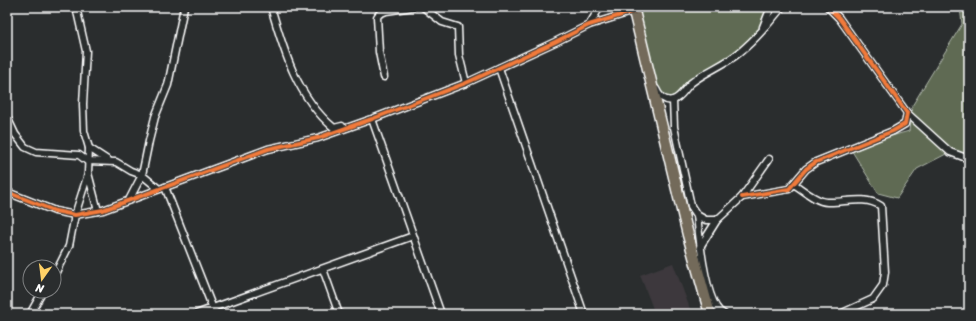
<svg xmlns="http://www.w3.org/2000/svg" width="976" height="321" viewBox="0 0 976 321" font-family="Sriracha,sans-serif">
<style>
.built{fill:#3c393d}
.green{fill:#5e6b53;stroke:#aeb5a9}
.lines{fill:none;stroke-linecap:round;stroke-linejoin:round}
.minor-casing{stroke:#fff;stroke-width:9}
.primary-casing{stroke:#fff;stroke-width:13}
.minor{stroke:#2a2d2e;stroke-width:6}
.primary{stroke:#736b5a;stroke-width:10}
.cycleway-casing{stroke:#2a2d2e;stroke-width:6}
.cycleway{stroke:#f17a3a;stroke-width:4}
</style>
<rect width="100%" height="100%" fill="#2a2d2e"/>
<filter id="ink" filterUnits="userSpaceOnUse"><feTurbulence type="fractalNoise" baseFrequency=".025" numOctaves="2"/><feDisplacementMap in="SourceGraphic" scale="8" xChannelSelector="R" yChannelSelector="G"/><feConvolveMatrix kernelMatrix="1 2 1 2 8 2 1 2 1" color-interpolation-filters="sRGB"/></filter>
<g filter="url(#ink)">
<!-- built -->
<path class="built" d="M673,263l19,51h-37l-15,-39z"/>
<!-- green -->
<g class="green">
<path d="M633,7h138l-10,25 -21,21 -30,18 -37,29 -14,-5z"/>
<path d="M960,7h9v152l-19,-7 -33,17 -20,29 -19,-5 -28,-45 59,-17 3,-25 50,-82z"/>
</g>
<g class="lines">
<!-- minor casing -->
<g class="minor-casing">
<g id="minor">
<path d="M76,7l10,44 -3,53 1,27 5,17 -1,25 10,38"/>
<path d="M271,7c13,45 26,90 63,121l8,-2"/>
<path d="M423,7l19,15 16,5 1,28 7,28"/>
<path d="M589,25l11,-18"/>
<path d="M763,27l8,-20"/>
<path d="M499,68l85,246"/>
<path d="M384,77l-5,-25 -2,-35 2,-3 7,-3 27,-4"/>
<path d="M656,89c3,7 9,13 17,11 8,-2 12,-12 18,-17 15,-12 34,-18 49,-31 16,-13 29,-29 42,-45"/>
<path d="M673,100l1,27 17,79 6,9c2,19 8,92 27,99"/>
<path d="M907,113l43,39 19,7"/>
<path d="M7,117l8,17 10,13 11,5 43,3 8,6 29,1 15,9 11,4 17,14"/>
<path d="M368,120l4,-1 69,195"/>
<path d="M89,148l20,13"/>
<path d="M794,184c9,6 23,18 33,18 18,1 37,-7 54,4l4,66 -2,13 -10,14 -33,15"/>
<path d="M165,187l50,127"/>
<path d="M7,192l48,19 20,4 28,-5 165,-61 50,-11 54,-19 94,-36 89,-41 34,-17 45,-14"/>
<path d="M742,197l47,-8 17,-20 10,-7 77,-31 12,-7 2,-11 -68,-95 -11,-11"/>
<path d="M129,200l13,-25 7,-34 6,-24 13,-32 16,-78"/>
<path d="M697,215l9,5h11"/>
<path d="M700,247l17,-27 25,-23 27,-38"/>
<path d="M323,269l16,45"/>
<path d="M54,276l15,-30 6,-31 13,-41"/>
<path d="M30,314l13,-23"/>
<path d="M196,314l217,-78"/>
</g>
</g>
<!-- primary casing -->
<g class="primary-casing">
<path id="primary" d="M633,7l55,228 22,79"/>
</g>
<!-- minor -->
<use href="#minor" class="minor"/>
<!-- primary -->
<use href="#primary" class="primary"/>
<!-- cycleway casing -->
<g class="cycleway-casing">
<g id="cycleway">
<path d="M7,192l48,19 20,4 28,-5 165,-61 50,-11 54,-19 94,-36 89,-41 34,-17 45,-14"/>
<path d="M742,197l47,-8 17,-20 10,-7 77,-31 12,-7 2,-11 -68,-95 -11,-11"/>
</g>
</g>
<!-- cycleway -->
<use href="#cycleway" class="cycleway"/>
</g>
</g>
<!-- margin -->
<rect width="976" height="321" fill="none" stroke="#2a2d2e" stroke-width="24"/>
<rect x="12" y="12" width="952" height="297" fill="none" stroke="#fff" stroke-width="1.5" filter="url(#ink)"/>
<!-- north arrow -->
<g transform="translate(42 279) rotate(194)"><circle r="19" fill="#2a2d2e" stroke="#7f8182"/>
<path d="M0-3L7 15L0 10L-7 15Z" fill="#ffd166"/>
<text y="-6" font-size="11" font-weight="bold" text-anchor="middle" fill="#ffffff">N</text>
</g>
</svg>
